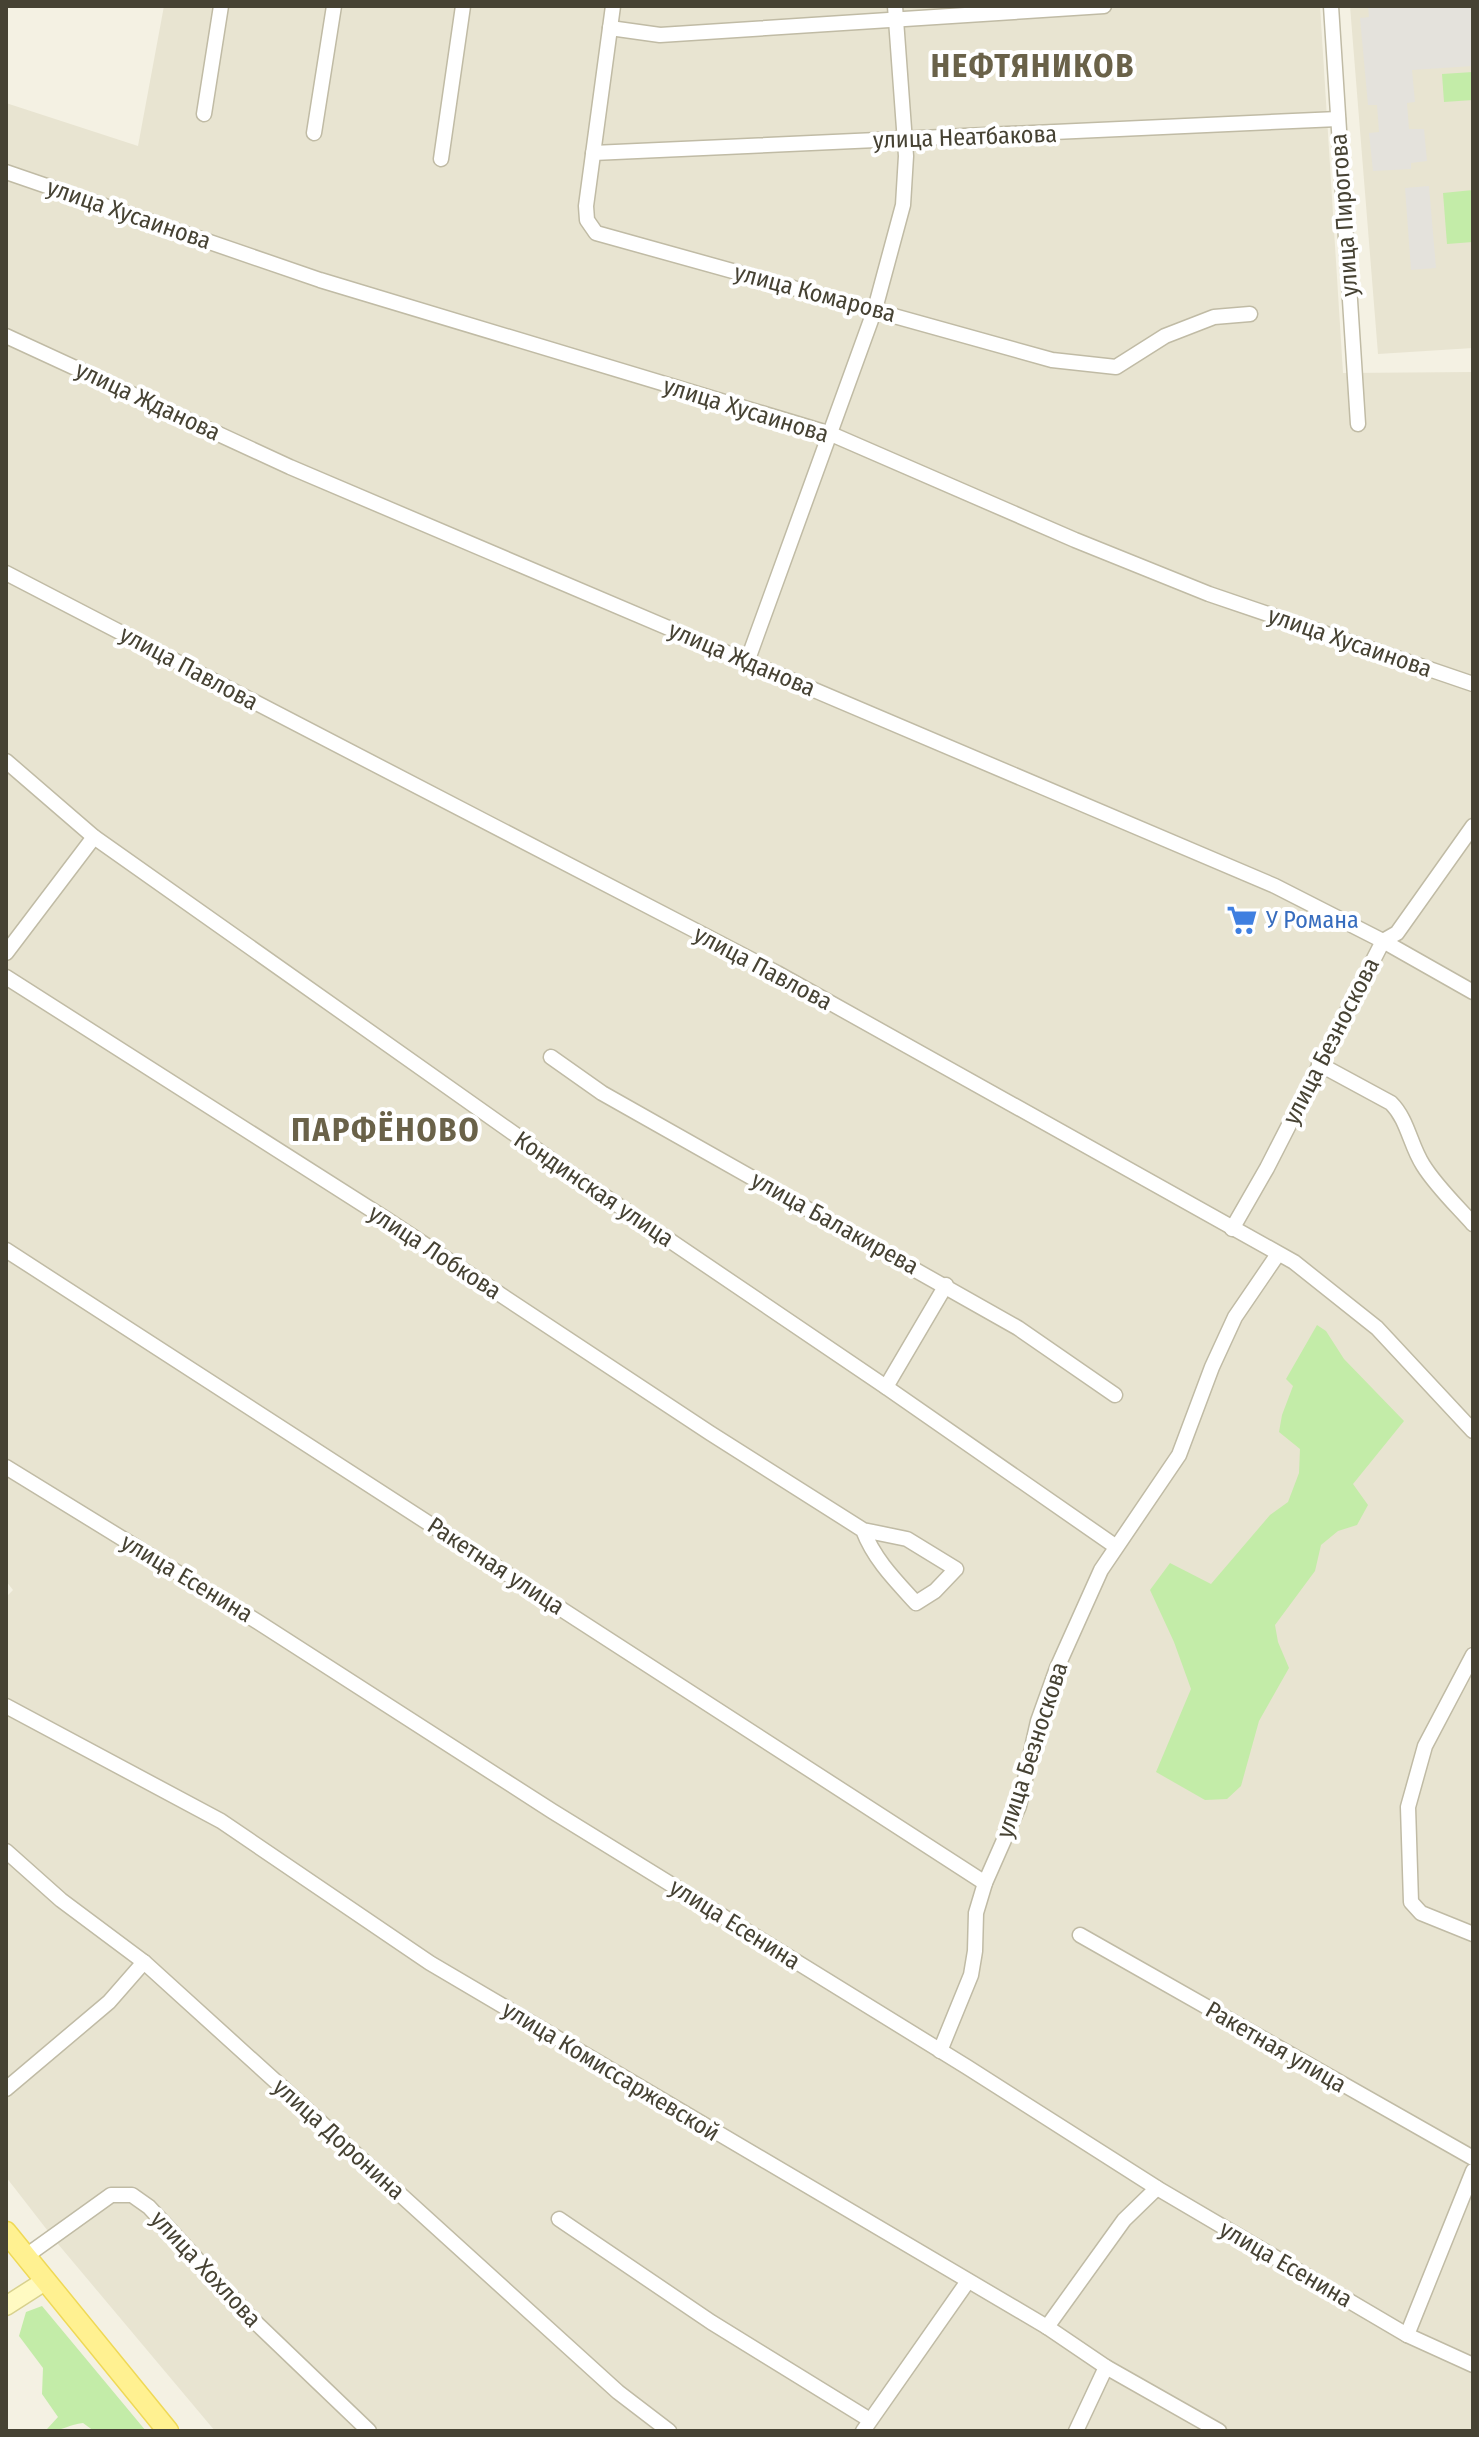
<svg xmlns="http://www.w3.org/2000/svg" width="1479" height="2437" viewBox="0 0 1479 2437" font-family="'Fira Sans Condensed',sans-serif">
<style>
.residential{fill:#e8e4d1}
.green{fill:#c3eca8}
.parking{fill:#e4e2dc}
.lines{fill:none;stroke-linecap:round;stroke-linejoin:round}
.street-casing{stroke:#c0bba5;stroke-width:17}
.secondary-casing{stroke:#d8d18e;stroke-width:21}
.primary-casing{stroke:#efd956;stroke-width:23}
.street{stroke:#fff;stroke-width:14}
.secondary{stroke:#fffac2;stroke-width:18}
.primary{stroke:#fff191;stroke-width:20}
.labels{text-anchor:middle;stroke-width:8;stroke-linejoin:round;paint-order:stroke}
.street-label{font-size:24px;fill:#464233;stroke:#fff}
.shop-label{font-size:24px;fill:#366cbe;stroke:#fff;text-anchor:start}
.district-label{font-size:32px;font-weight:bold;letter-spacing:2px;fill:#6a6249;stroke:#fff}
</style>
<rect width="100%" height="100%" fill="#f4f1e3"/>
<!-- residential -->
<g class="residential">
<path d="M164,6h1156l23,367 130,-1v2059h-1258l-157,-187 -52,-67v-580l7,-7 -7,-9v-1478l132,43z"/>
<path d="M1350,6h123v342l-95,6z"/>
</g>
<!-- green -->
<g class="green">
<path d="M1473,72v28l-29,2 -2,-28z"/>
<path d="M1473,190v52l-26,2 -4,-51z"/>
<path d="M1317,1325l9,6 18,28 60,62 -51,63 15,21 -11,20 -19,6 -17,14 -6,26 -40,54 3,17 11,26 -30,53 -18,65 -14,13 -22,1 -49,-28 35,-83 -17,-47 -24,-52 20,-27 41,21 59,-69 18,-13 11,-29 1,-24 -21,-17 3,-17 11,-29 -7,-7z"/>
<path d="M42,2306l104,125h-52l-11,-8c-13,1 -21,8 -35,8l-1,-2 11,-12 -16,-23 1,-26 -24,-32 7,-24z"/>
</g>
<!-- parking -->
<g class="parking">
<path d="M1368,6h105v60l-61,4 3,32 -8,1 2,26h15l3,32 -16,2v6l-38,2 -4,-38 10,-1 -2,-27h-9l-8,-87 9,-1z"/>
<path d="M1429,186l7,82 -25,2 -6,-82z"/>
</g>
<g class="lines">
<!-- street casing -->
<g class="street-casing">
<g id="street">
<path d="M613,6l-27,200 1,14 9,13 456,127 64,7 49,-31 49,-19 36,-3"/>
<path d="M1331,6l27,418"/>
<path d="M610,28l50,7 444,-29"/>
<path d="M204,114l17,-108"/>
<path d="M314,133l20,-127"/>
<path d="M593,153l745,-34"/>
<path d="M441,159l22,-153"/>
<path d="M6,172l314,108 511,154 244,106 134,54 264,90"/>
<path d="M6,336l284,131 985,419 108,55 90,51"/>
<path d="M6,573l771,400 517,289 83,66 96,103"/>
<path d="M747,662l128,-353 28,-104 3,-49 -11,-150"/>
<path d="M6,761l88,76 463,327 329,223 229,159"/>
<path d="M6,953l88,-116"/>
<path d="M6,977l380,242 324,214 153,97 44,9 49,30 -21,22 -19,12c-21,-23 -42,-44 -53,-73"/>
<path d="M551,1057l51,36 416,235 97,67"/>
<path d="M1319,1064l72,39c17,17 19,42 32,62 13,21 33,40 50,59"/>
<path d="M1232,1229l35,-61 116,-227 14,-8 76,-107"/>
<path d="M6,1250l979,633"/>
<path d="M886,1387l60,-102"/>
<path d="M6,1467l252,155 294,189 415,256 190,121 250,147 66,30"/>
<path d="M1473,1655l-48,91 -17,61 3,95 10,11 52,21"/>
<path d="M6,1706l215,115 209,142 617,364 59,40 113,64"/>
<path d="M6,1851l55,49 83,62 474,430 51,39"/>
<path d="M1080,1935l393,223"/>
<path d="M940,2051l31,-76 4,-24 1,-38 9,-30 34,-77 19,-85 19,-53 44,-98 78,-115 33,-88 23,-50 43,-63"/>
<path d="M6,2089l103,-87 35,-40"/>
<path d="M559,2219l152,103 159,98"/>
<path d="M26,2256l85,-61h21l17,12 102,111 118,113"/>
<path d="M1047,2327l77,-107 33,-32"/>
<path d="M1407,2335l66,-164"/>
<path d="M863,2431l105,-150"/>
<path d="M1076,2431l30,-64"/>
</g>
</g>
<!-- secondary casing -->
<g class="secondary-casing">
<path id="secondary" d="M6,2306l39,-25"/>
</g>
<!-- primary casing -->
<g class="primary-casing">
<path id="primary" d="M6,2232l162,199"/>
</g>
<!-- street -->
<use href="#street" class="street"/>
<!-- secondary -->
<use href="#secondary" class="secondary"/>
<!-- primary -->
<use href="#primary" class="primary"/>
</g>
<!-- icons -->
<defs>
<g id="supermarket-bare" transform="scale(2.4)"><path d="M-6-5.5h2.5l.6 2H6L4.5 2H-2.5L-4.4-4H-6ZM-1.5 3.2a1.3 1.3 0 1 0 .1 0ZM3 3.2a1.3 1.3 0 1 0 .1 0Z" fill="#3f7fe0" stroke="#fff" stroke-width="2.5" paint-order="stroke"/></g>
</defs>
<g fill-rule="evenodd">
<use href="#supermarket-bare" x="1242" y="920"/>
</g>
<g class="labels">
<!-- street labels -->
<g class="street-label">
<text transform="translate(965 137) rotate(-2)" y="8">улица Неатбакова</text>
<text transform="translate(129 214) rotate(19)" y="8">улица Хусаинова</text>
<text transform="translate(1344 215) rotate(-94)" y="8">улица Пирогова</text>
<text transform="translate(815 293) rotate(15)" y="8">улица Комарова</text>
<text transform="translate(148 401) rotate(25)" y="8">улица Жданова</text>
<text transform="translate(746 410) rotate(17)" y="8">улица Хусаинова</text>
<text transform="translate(1350 642) rotate(19)" y="8">улица Хусаинова</text>
<text transform="translate(742 659) rotate(23)" y="8">улица Жданова</text>
<text transform="translate(189 668) rotate(28)" y="8">улица Павлова</text>
<text transform="translate(763 968) rotate(28)" y="8">улица Павлова</text>
<text transform="translate(1331 1041) rotate(-63)" y="8">улица Безноскова</text>
<text transform="translate(594 1189) rotate(34)" y="8">Кондинская улица</text>
<text transform="translate(835 1223) rotate(29)" y="8">улица Балакирева</text>
<text transform="translate(435 1252) rotate(33)" y="8">улица Лобкова</text>
<text transform="translate(496 1566) rotate(33)" y="8">Ракетная улица</text>
<text transform="translate(187 1578) rotate(31)" y="8">улица Есенина</text>
<text transform="translate(1032 1750) rotate(-72)" y="8">улица Безноскова</text>
<text transform="translate(735 1924) rotate(32)" y="8">улица Есенина</text>
<text transform="translate(1276 2047) rotate(30)" y="8">Ракетная улица</text>
<text transform="translate(611 2071) rotate(31)" y="8">улица Комиссаржевской</text>
<text transform="translate(339 2139) rotate(42)" y="8">улица Доронина</text>
<text transform="translate(1286 2264) rotate(30)" y="8">улица Есенина</text>
<text transform="translate(206 2269) rotate(47)" y="8">улица Хохлова</text>
</g>
<!-- shop labels -->
<g class="shop-label">
<text x="1266" y="928">У Романа</text>
</g>
<!-- district labels -->
<g class="district-label">
<text x="1033" y="77">НЕФТЯНИКОВ</text>
<text x="386" y="1141">ПАРФЁНОВО</text>
</g>
</g>
<!-- border -->
<rect width="1479" height="2437" fill="none" stroke="#464233" stroke-width="16"/>
</svg>
